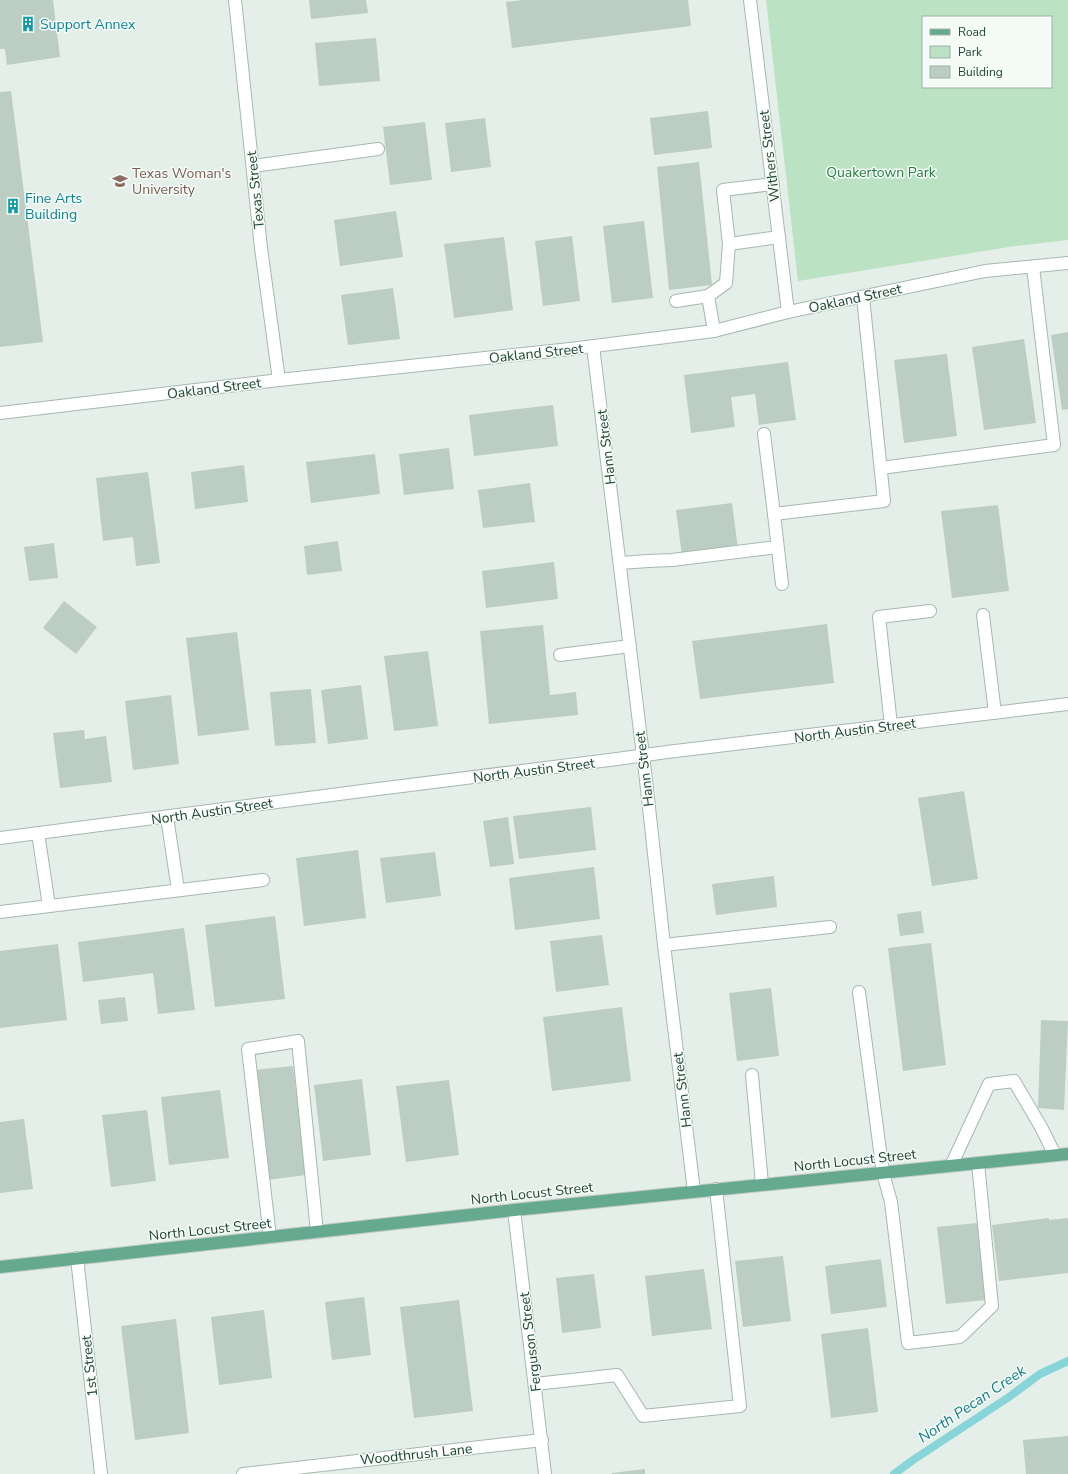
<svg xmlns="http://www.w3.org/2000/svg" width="1068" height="1474" viewBox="0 0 1068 1474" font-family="'Nunito Sans',sans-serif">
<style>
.green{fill:#bbe2c2;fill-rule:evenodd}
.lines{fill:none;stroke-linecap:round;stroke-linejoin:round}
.stream{stroke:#87d4d9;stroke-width:8}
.building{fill:#bccdc4}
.minor-casing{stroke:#a6b8b0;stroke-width:14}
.major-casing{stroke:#c1cac7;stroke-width:14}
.minor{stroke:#fff;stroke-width:12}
.major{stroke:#64a990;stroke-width:12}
.labels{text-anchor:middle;stroke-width:3;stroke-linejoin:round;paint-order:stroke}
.culture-label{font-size:14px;fill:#0d838f;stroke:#f5fbf7;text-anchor:start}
.street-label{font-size:14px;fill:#214336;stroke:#f5fbf7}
.park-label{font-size:14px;fill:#277e40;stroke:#f5fbf7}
.education-label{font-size:14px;fill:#785e54;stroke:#f5fbf7;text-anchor:start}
.water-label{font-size:15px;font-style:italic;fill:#147e85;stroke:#f5fbf7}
</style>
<rect width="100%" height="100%" fill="#e4efe9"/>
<!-- green -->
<path class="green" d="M766,0h302v240l-53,6 -217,35zM923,17h128v70h-128z"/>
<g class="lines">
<!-- stream -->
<path class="stream" d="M894,1474l19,-14 96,-63 31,-23 28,-13"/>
</g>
<!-- building -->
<g class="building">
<path d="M0,0h53l7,57 -53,8 -2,-16h-5z"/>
<path d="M309,0h57l2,13 -57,6z"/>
<path d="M522,0h166l3,26 -179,22 -6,-46z"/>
<path d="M376,38l4,43 -61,5 -4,-43z"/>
<path d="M11,91l32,251 -43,5v-255z"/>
<path d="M708,111l4,37 -58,7 -4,-37z"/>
<path d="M485,118l6,49 -40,5 -6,-49z"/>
<path d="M425,122l7,58 -42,5 -7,-58z"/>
<path d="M699,162l13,123 -43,5 -12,-123z"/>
<path d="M396,211l7,46 -63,9 -6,-46z"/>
<path d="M644,221l9,77 -41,5 -9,-77z"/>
<path d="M572,236l8,65 -37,5 -8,-65z"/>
<path d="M504,237l9,73 -59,8 -10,-74z"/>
<path d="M393,288l7,51 -52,6 -7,-50z"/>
<path d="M1068,332v77l-6,1 -11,-75z"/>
<path d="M1024,339l12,84 -52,7 -12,-83z"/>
<path d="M947,354l10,82 -53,7 -10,-83z"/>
<path d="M788,362l8,58 -37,5 -4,-31 -24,3 4,30 -44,6 -7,-58z"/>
<path d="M553,405l5,41 -84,10 -5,-41z"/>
<path d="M449,448l5,41 -50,6 -5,-41z"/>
<path d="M375,454l5,40 -69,9 -5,-41z"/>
<path d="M244,465l4,37 -53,7 -4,-37z"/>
<path d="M148,472l12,91 -24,3 -3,-29 -30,4 -7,-63z"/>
<path d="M530,483l5,39 -52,6 -5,-38z"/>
<path d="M732,503l6,46 -56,7 -6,-46z"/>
<path d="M998,505l11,86 -57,7 -11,-87z"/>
<path d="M338,541l4,30 -35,4 -3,-29z"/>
<path d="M54,543l4,35 -29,3 -5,-34z"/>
<path d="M554,562l4,37 -72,9 -4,-37z"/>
<path d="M64,601l33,26 -21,27 -33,-26z"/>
<path d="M827,624l7,59 -134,16 -8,-58z"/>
<path d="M543,625l7,70 26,-3 2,23 -89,9 -9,-93z"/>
<path d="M237,632l12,98 -51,6 -12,-98z"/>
<path d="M428,651l10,75 -44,5 -10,-75z"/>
<path d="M361,685l7,54 -40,5 -7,-54z"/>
<path d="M311,689l5,54 -41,3 -5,-54z"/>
<path d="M171,695l8,69 -46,6 -8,-69z"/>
<path d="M84,730l1,9 21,-3 6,46 -52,6 -7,-55z"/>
<path d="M964,791l14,88 -46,7 -14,-88z"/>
<path d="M591,807l5,43 -77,9 -6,-43z"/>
<path d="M508,817l6,47 -24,3 -7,-46z"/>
<path d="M358,850l8,68 -62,8 -8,-68z"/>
<path d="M435,852l6,44 -55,7 -6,-45z"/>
<path d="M594,867l6,52 -85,11 -6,-52z"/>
<path d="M774,876l3,31 -61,8 -4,-31z"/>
<path d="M921,911l3,22 -24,3 -3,-22z"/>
<path d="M275,916l10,83 -70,8 -10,-82z"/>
<path d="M184,928l11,82 -37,4 -5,-41 -70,9 -5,-40z"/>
<path d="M602,935l7,50 -53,7 -6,-51z"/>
<path d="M931,943l15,122 -43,6 -15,-123z"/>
<path d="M58,944l9,76 -67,8v-77z"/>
<path d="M771,988l8,68 -42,5 -8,-68z"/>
<path d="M125,997l3,24 -27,3 -3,-24z"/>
<path d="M622,1007l9,74 -79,10 -9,-74z"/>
<path d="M1041,1020l27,1 -4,89 -26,-2z"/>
<path d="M293,1066l13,109 -39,5 -13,-110z"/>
<path d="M362,1079l9,76 -48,6 -9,-76z"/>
<path d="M449,1080l10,75 -53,7 -10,-76z"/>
<path d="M220,1090l9,68 -60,7 -8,-68z"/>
<path d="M147,1110l9,71 -45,6 -9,-72z"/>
<path d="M24,1119l9,70 -33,4v-71z"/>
<path d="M1049,1218v2l19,-2v55l-69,8 -7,-56z"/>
<path d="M977,1223l9,77 -40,4 -9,-77z"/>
<path d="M783,1256l8,65 -48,6 -8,-66z"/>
<path d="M881,1259l6,48 -56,7 -6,-48z"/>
<path d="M704,1269l8,60 -60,7 -7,-60z"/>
<path d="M594,1274l7,54 -39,5 -6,-55z"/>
<path d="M364,1297l7,58 -39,5 -7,-58z"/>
<path d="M459,1300l14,111 -59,7 -14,-111z"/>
<path d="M264,1310l8,68 -53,7 -8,-68z"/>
<path d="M176,1319l13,114 -54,7 -14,-114z"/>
<path d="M868,1328l10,84 -47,6 -10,-84z"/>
<path d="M1068,1436v38h-42l-3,-34z"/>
<path d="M645,1469v5h-33v-1z"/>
</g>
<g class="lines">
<!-- minor casing -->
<g class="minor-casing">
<g id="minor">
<path d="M235,0l26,248 18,132"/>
<path d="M750,0l38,312"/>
<path d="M253,166l125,-17"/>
<path d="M773,184l-50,6 6,54 50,-7"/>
<path d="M676,301l32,-5"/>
<path d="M714,331l-6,-35 18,-13 3,-39"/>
<path d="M593,346l53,434 18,165 30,246"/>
<path d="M0,413l279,-33 291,-31 144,-18 74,-19 197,-41 83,-8"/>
<path d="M764,434l10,80"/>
<path d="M881,468l173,-23 -21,-178"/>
<path d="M620,563l28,-2 24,-1 105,-13"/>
<path d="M782,584l-8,-70 110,-13 -21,-204"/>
<path d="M983,615l12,98"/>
<path d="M560,655l70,-9"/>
<path d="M891,725l-12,-108 51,-6"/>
<path d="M167,817l11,73"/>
<path d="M38,833l11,73"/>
<path d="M0,838l370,-48 247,-31 50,-7 401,-48"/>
<path d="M0,912l263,-32"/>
<path d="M664,945l166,-18"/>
<path d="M859,992l24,181 8,29 17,141 52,-6 32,-31 -14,-143"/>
<path d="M752,1075l10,109"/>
<path d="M951,1166l38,-82 25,-3 27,46 14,28"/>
<path d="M514,1210l31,264"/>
<path d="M270,1237l-22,-188 50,-8 19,191"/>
<path d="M77,1258l24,216"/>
<path d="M535,1384l82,-9 26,41 97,-10 -24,-217"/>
<path d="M243,1474l299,-34"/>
</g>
</g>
<!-- major casing -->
<g class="major-casing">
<path id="major" d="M0,1267l514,-57 554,-56"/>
</g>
<!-- minor -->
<use href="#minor" class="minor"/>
<!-- major -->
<use href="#major" class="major"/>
</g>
<!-- icons -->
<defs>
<g id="building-bare" transform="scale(1.2)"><path d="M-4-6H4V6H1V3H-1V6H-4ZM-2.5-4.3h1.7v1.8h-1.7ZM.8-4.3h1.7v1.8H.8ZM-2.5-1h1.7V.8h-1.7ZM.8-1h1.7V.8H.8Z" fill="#0f9aa8" stroke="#f5fbf7" stroke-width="2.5" paint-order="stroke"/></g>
<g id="university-bare" transform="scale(1.2)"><path d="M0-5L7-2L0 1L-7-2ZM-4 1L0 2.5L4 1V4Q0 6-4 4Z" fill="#8d6e63" stroke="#f5fbf7" stroke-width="2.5" paint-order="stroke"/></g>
</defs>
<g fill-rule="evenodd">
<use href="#building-bare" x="28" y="24"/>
<use href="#university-bare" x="120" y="181"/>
<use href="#building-bare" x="13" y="206"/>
</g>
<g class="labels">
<!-- culture labels -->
<g class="culture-label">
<text x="40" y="29">Support Annex</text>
<text x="25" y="203">Fine Arts<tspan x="25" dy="16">Building</tspan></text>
</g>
<!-- street labels -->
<g class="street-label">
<text transform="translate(769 156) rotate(-97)" y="5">Withers Street</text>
<text transform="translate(255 190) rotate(-96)" y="5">Texas Street</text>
<text transform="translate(855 298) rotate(-12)" y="5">Oakland Street</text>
<text transform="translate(536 353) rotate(-6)" y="5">Oakland Street</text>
<text transform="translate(214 388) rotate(-7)" y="5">Oakland Street</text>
<text transform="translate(606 447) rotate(-97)" y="5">Hann Street</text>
<text transform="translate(855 730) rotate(-7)" y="5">North Austin Street</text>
<text transform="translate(644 769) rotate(-97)" y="5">Hann Street</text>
<text transform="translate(534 770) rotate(-7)" y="5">North Austin Street</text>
<text transform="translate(212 811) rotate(-8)" y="5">North Austin Street</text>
<text transform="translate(682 1090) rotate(-97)" y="5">Hann Street</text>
<text transform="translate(855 1160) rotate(-6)" y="5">North Locust Street</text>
<text transform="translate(532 1193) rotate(-6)" y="5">North Locust Street</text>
<text transform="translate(210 1229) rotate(-6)" y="5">North Locust Street</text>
<text transform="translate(530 1342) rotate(-97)" y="5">Ferguson Street</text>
<text transform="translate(89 1366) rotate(-96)" y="5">1st Street</text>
<text transform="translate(416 1454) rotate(-6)" y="5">Woodthrush Lane</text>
</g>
<!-- park labels -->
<g class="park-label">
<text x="881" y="177">Quakertown Park</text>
</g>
<!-- education labels -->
<g class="education-label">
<text x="132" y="178">Texas Woman's<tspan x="132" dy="16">University</tspan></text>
</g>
<!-- water labels -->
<g class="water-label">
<text transform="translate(972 1404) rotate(-34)" y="5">North Pecan Creek</text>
</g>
</g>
<!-- legend -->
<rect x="922" y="16" width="130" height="72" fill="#f5fbf7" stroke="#a0b1aa"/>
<rect x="930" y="29" width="20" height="6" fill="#64a990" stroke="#a0b1aa"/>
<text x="958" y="36" font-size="12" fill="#214336">Road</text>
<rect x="930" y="46" width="20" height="12" fill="#bbe2c2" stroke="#a0b1aa"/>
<text x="958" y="56" font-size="12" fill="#214336">Park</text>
<rect x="930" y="66" width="20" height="12" fill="#bccdc4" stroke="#a0b1aa"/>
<text x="958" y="76" font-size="12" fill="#214336">Building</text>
</svg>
